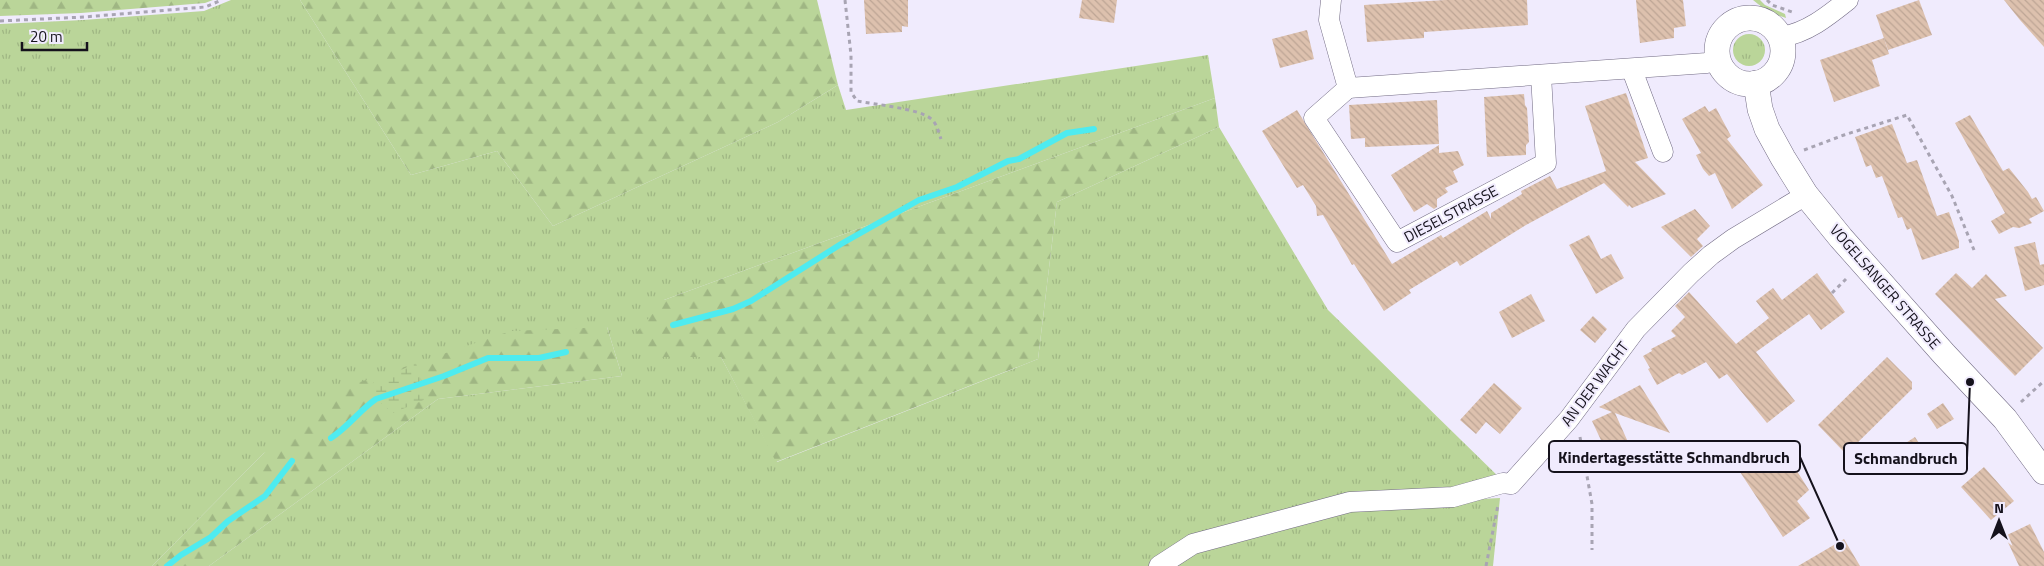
<svg xmlns="http://www.w3.org/2000/svg" width="2044" height="566" viewBox="0 0 2044 566" font-family="'Titillium Web',sans-serif">
<style>
.grass{fill:url(#grass-tufts)}
.forest{fill:url(#forest-firs)}
.wetland{fill:url(#wetland-marsh)}
.lines{fill:none;stroke-linecap:round;stroke-linejoin:round}
.stream{stroke:#4eebf0;stroke-width:6}
.building{fill:url(#building-back-hatch)}
.minor-casing{stroke:#716a83;stroke-width:21}
.tertiary-casing{stroke:#716a83;stroke-width:26}
.path{stroke:#a8a4b3;stroke-width:3;stroke-dasharray:4 4;stroke-linecap:butt}
.minor{stroke:#fff;stroke-width:20}
.tertiary{stroke:#fff;stroke-width:25}
.labels{text-anchor:middle;stroke-width:4;stroke-linejoin:round;paint-order:stroke}
.street-label{font-size:15px;fill:#15121c;stroke:#f0ebfd}
.leader{fill:none;stroke:#15121c;stroke-width:2}
.callout-dot{fill:#15121c;stroke:#f0ebfd;stroke-width:2}
.callout{fill:#f0ebfd;stroke:#15121c;stroke-width:2}
.callout-label{font-size:16px;text-anchor:middle;font-weight:bold;fill:#15121c}
</style>
<defs>
<pattern id="grass-tufts" width="24" height="20" patternUnits="userSpaceOnUse" patternTransform="scale(1.25)"><rect width="24" height="20" fill="#bad599"/><path d="M3 7l-1-3M5 7V3M7 7l1-3M15 17l-1-3M17 17v-4M19 17l1-3" fill="none" stroke="#9fb683"/></pattern>
<pattern id="forest-firs" width="22" height="20" patternUnits="userSpaceOnUse" patternTransform="scale(1.25)"><rect width="22" height="20" fill="#bad599"/><path d="M5 1l3.5 6h-7zM16 11l3.5 6h-7z" fill="#9fb683"/></pattern>
<pattern id="wetland-marsh" width="20" height="14" patternUnits="userSpaceOnUse" patternTransform="scale(1.25)"><rect width="20" height="14" fill="#bad599"/><path d="M1 5h8M5 5V1M11 12h8M15 12V8" fill="none" stroke="#9fb683"/></pattern>
<pattern id="building-back-hatch" width="6" height="6" patternUnits="userSpaceOnUse" patternTransform="scale(1.25)"><rect width="6" height="6" fill="#ddc1ae"/><path d="M-1 5l2 2M0 0l6 6M5-1l2 2" fill="none" stroke="#bda595"/></pattern>
</defs>
<rect width="100%" height="100%" fill="#f0ebfd"/>
<!-- grass -->
<g class="grass">
<path d="M231,0h69l111,175 86,-24 56,75 225,-104 60,-37 8,25 362,-55 7,43 -551,202 57,57 56,105 261,-103 19,-157 162,-75 109,183 176,172 -153,16 -197,68h-945l229,-167 184,-23 -15,-49 -343,126 -112,113h-152v-542l83,-4 121,-9z"/>
<path d="M1753,0h7l5,5 20,9 1,4 -18,-6z"/>
<circle cx="1749" cy="50" r="16"/>
<path d="M1500,498l-7,68h-325l25,-18 156,-42z"/>
</g>
<!-- forest -->
<g class="forest">
<path d="M0,0h213l-8,3 -124,10 -81,3z"/>
<path d="M300,0h517l21,85 -60,37 -225,104 -56,-75 -86,24z"/>
<path d="M1215,98l4,29 -162,75 -19,157 -262,103 -55,-105h-74l-11,-24 28,-33z"/>
<path d="M607,327l15,49 -184,23 -229,167h-57l112,-113 93,-70 154,-52z"/>
</g>
<!-- wetland -->
<path class="wetland" d="M416,363l10,36 -33,14 -31,-25z"/>
<g class="lines">
<!-- stream -->
<g class="stream">
<path d="M673,325l60,-16 18,-8 90,-57 78,-44 38,-13 51,-26 11,-2 48,-26 27,-4"/>
<path d="M331,438c17,-11 29,-28 45,-39l68,-23 44,-18h51l27,-6"/>
<path d="M167,566l14,-11 30,-18 17,-16 37,-25 27,-35"/>
</g>
</g>
<!-- building -->
<g class="building">
<path d="M864,0h44v27l-6,-1v6l-36,2z"/>
<path d="M1082,0h35l-3,23 -35,-5z"/>
<path d="M1445,0h82l1,25 -104,7v6l-57,4 -3,-37z"/>
<path d="M1636,0h47l3,26 -12,2v10l-34,5z"/>
<path d="M1919,0l13,35 -44,15 -12,-35z"/>
<path d="M2004,0h40v47l-24,-27z"/>
<path d="M1307,30l7,29 -34,9 -8,-29z"/>
<path d="M1884,38l5,16 -17,6 8,26 -46,16 -14,-42z"/>
<path d="M1626,93l22,65 -13,4 31,32 -34,14 -3,-3 -1,2 -24,-24 -78,42 -66,41 -3,-5 -48,29 2,3 -27,18 -30,-47 -2,1 -29,-50 -6,1 -1,-10 -13,-21 -6,3 -35,-57 35,-21 95,154 49,-29 2,3 44,-27 4,8v-6l31,-19 -1,-3 29,-15 7,13 49,-18 -21,-65z"/>
<path d="M1524,94l1,11 2,3 2,34 -3,3v10l-39,2 -3,-60z"/>
<path d="M1437,100l2,44 -74,3v-9l-14,1 -2,-34z"/>
<path d="M1705,106l4,6 7,-4 15,28 -4,3 36,46 -31,24 -17,-36 -6,3 -6,-7 -7,-14 5,-2 -19,-34z"/>
<path d="M1970,115l33,56 6,-3 19,24 4,7 4,-2 8,14 -15,8 3,4 -13,5 -6,-1 -14,7 -8,-13 14,-8 -50,-90z"/>
<path d="M1892,124l15,39 10,-3 20,56 12,-4 10,29v7l-37,12 -11,-32 -4,2 -5,-13 -4,1 -16,-42 -6,2 -5,-13 -5,2 -11,-30z"/>
<path d="M1439,145v8l19,-2 6,14 -11,6 5,11 -13,6 3,4 -11,7v8l-3,2 -7,-5 -13,8 -23,-37z"/>
<path d="M1695,209l15,17 -13,13 6,7 -12,11 -30,-30z"/>
<path d="M1589,235l12,24 10,-5 13,24 -28,16 -27,-49z"/>
<path d="M2035,242l5,23 4,-1v21l-19,6 -11,-44z"/>
<path d="M1817,273l28,39 -24,18 -12,-16 -53,38 39,49 -28,22 -40,-49 -8,5 -13,-17 -24,13 -3,-2 -22,12 -9,-16 2,-1 -7,-12 9,-5 -1,-2 25,-13 -5,-5 14,-14 -10,-11 14,-14 47,52 33,-26 -13,-17 17,-13 9,12z"/>
<path d="M1956,273l16,15 14,-14 21,22 -12,3 48,49 -28,28 -80,-82z"/>
<path d="M1531,294l14,27 -33,17 -13,-26z"/>
<path d="M1593,316l14,13 -12,14 -15,-13z"/>
<path d="M1887,357l25,25v7l-66,65 -28,-29z"/>
<path d="M1494,383l28,25 -22,26 -14,-12 -10,12 -16,-14z"/>
<path d="M1640,385l30,48 -55,-20 13,29 -21,11 -15,-32 20,-9 -13,-5z"/>
<path d="M1943,403l11,16 -17,10 -10,-15z"/>
<path d="M1915,437l11,17 -32,19 -10,-16z"/>
<path d="M1781,446l28,44 -12,11 13,17 -27,19 -43,-65z"/>
<path d="M1984,467l30,34 -23,19 -30,-33z"/>
<path d="M2030,524l14,28v14h-25l-14,-30z"/>
<path d="M1844,539l16,27h-62z"/>
</g>
<g class="lines">
<!-- minor casing -->
<g class="minor-casing">
<g id="minor">
<path d="M1331,0l-2,20 19,68 -34,30 83,124 149,-79 -5,-88"/>
<path d="M1781,37c26,-4 47,-21 67,-37"/>
<path d="M1632,70l31,82"/>
<path d="M1348,88l359,-25 11,-6"/>
<path d="M1159,566l34,-22 157,-42 103,-5 50,-14 8,1 58,-65 67,-90 55,-56 20,-18 22,-16 73,-44"/>
</g>
</g>
<!-- tertiary casing -->
<g class="tertiary-casing">
<g id="tertiary">
<circle cx="1750" cy="51" r="33"/>
<path d="M1756,83l4,26 7,20 16,29 23,37 35,43 103,116 61,65 39,53"/>
</g>
</g>
<!-- path -->
<g class="path">
<path d="M845,0l6,55v37l6,9c16,3 62,8 73,17 7,5 8,13 11,21"/>
<path d="M1767,0l5,5 20,7"/>
<path d="M0,21l84,-4 121,-10 17,-7"/>
<path d="M1804,150l40,-15 63,-20 45,81 22,54"/>
<path d="M1832,293l14,-14"/>
<path d="M2021,402l23,-21"/>
<path d="M1580,437l12,67v46"/>
<path d="M1486,566l12,-61"/>
</g>
<!-- minor -->
<use href="#minor" class="minor"/>
<!-- tertiary -->
<use href="#tertiary" class="tertiary"/>
</g>
<g class="labels">
<!-- street labels -->
<g class="street-label">
<text transform="translate(1451 214) rotate(-28)" y="5">DIESELSTRASSE</text>
<text transform="translate(1885 287) rotate(49)" y="5">VOGELSANGER STRASSE</text>
<text transform="translate(1595 384) rotate(-53)" y="5">AN DER WACHT</text>
</g>
</g>
<!-- callouts -->
<path class="leader" d="M1840 546L1800 457M1970 382L1967 458"/>
<g class="callout-dot">
<circle cx="1840" cy="546" r="5"/>
<circle cx="1970" cy="382" r="5"/>
</g>
<g class="callout">
<rect x="1549" y="441" width="251" height="31" rx="5"/>
<rect x="1844" y="443" width="123" height="31" rx="5"/>
</g>
<g class="callout-label">
<text x="1674" y="463">Kindertagesstätte Schmandbruch</text>
<text x="1906" y="464">Schmandbruch</text>
</g>
<!-- north arrow -->
<g transform="translate(1999 521)" stroke="#f0ebfd" stroke-width="4" paint-order="stroke">
<path d="M0-4L9 19L0 12L-9 19Z" fill="#15121c"/>
<text y="-8" font-size="14" font-weight="bold" text-anchor="middle" fill="#15121c">N</text>
</g>
<!-- scale -->
<path d="M22 42v8h65v-8" fill="none" stroke="#15121c" stroke-width="2.5"/>
<text x="30" y="42" font-size="15" fill="#15121c" stroke="#f0ebfd" stroke-width="4" paint-order="stroke">20 m</text>
</svg>
